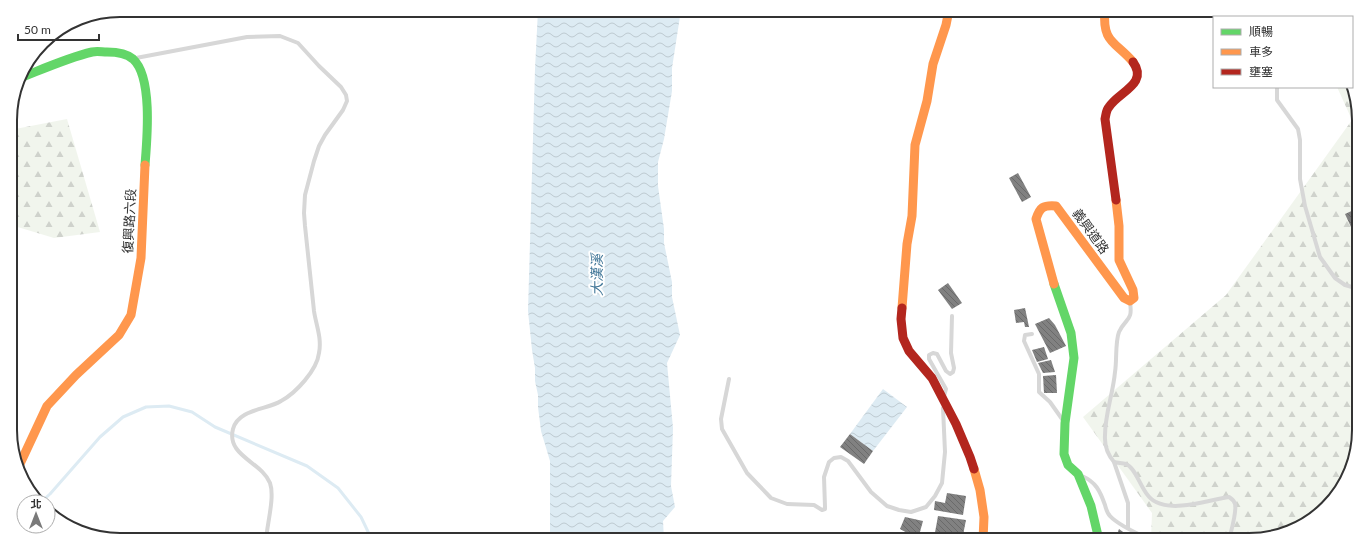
<svg xmlns="http://www.w3.org/2000/svg" width="1369" height="550" viewBox="0 0 1369 550" font-family="Lato,'Noto Sans TC',sans-serif">
<style>
.forest{fill:url(#forest-firs)}
.water{fill:url(#water-waves)}
.lines{fill:none;stroke-linecap:round;stroke-linejoin:round}
.stream{stroke:#ddebf3;stroke-width:3}
.building{fill:url(#building-back-hatch)}
.lane{stroke:#d7d7d7;stroke-width:4}
.fast{stroke:#63d668;stroke-width:9}
.slow{stroke:#ff974d;stroke-width:9}
.jam{stroke:#b3261e;stroke-width:9}
.labels{text-anchor:middle;stroke-width:4;stroke-linejoin:round;paint-order:stroke}
.street-label{font-size:13px;fill:#333;stroke:#fff}
.water-label{font-size:14px;font-style:italic;fill:#3f7597;stroke:#fff}
.rim{fill:none;stroke:#333;stroke-width:2}
</style>
<defs>
<pattern id="forest-firs" width="22" height="20" patternUnits="userSpaceOnUse"><rect width="22" height="20" fill="#f1f5ed"/><path d="M5 1l3.5 6h-7zM16 11l3.5 6h-7z" fill="#cfd2cc"/></pattern>
<pattern id="water-waves" width="16" height="10" patternUnits="userSpaceOnUse"><rect width="16" height="10" fill="#ddebf3"/><path d="M0 5q4-4 8 0t8 0" fill="none" stroke="#becad1"/></pattern>
<pattern id="building-back-hatch" width="6" height="6" patternUnits="userSpaceOnUse"><rect width="6" height="6" fill="#818181"/><path d="M-1 5l2 2M0 0l6 6M5-1l2 2" fill="none" stroke="#6a6a6a"/></pattern>
</defs>
<rect width="100%" height="100%" fill="#fff"/>
<!-- forest -->
<g class="forest">
<path d="M1337,87h13l8,19 1,324 -6,35 -37,52 -60,23h-105l1,-27 -69,-96 143,-122 126,-175z"/>
<path d="M67,119l33,113 -46,6 -43,-13 -1,-95z"/>
</g>
<!-- water -->
<g class="water">
<path d="M538,10h143l-9,58v23l-8,48 -6,23v24l6,43v14l8,39v15l8,38 -13,28 6,65 -2,58 4,21 -12,14 1,19h-114v-79l-9,-30 -3,-24v-12l-3,-14v-13l-3,-18 -4,-39 7,-242z"/>
<path d="M883,389l24,18 -34,44 -23,-17z"/>
</g>
<g class="lines">
<!-- stream -->
<path class="stream" d="M41,502l9,-8 50,-57 23,-20 23,-10 23,-1 23,6 23,15 92,39 31,22 23,29 11,23"/>
</g>
<!-- building -->
<g class="building">
<path d="M1018,173l13,24 -9,5 -13,-24z"/>
<path d="M1358,208v34l-13,-28z"/>
<path d="M948,283l14,20 -10,6 -14,-19z"/>
<path d="M1025,308l4,19h-4l-1,-5 -8,1 -2,-13z"/>
<path d="M1049,318l6,7 11,21 -16,7 -15,-29z"/>
<path d="M1044,347l4,12 -11,3 -5,-12z"/>
<path d="M1051,360l4,12 -12,1 -5,-10z"/>
<path d="M1056,375l1,18h-13l-1,-17z"/>
<path d="M850,434l23,17 -9,13 -24,-17z"/>
<path d="M947,493l19,3 -3,19 -29,-5 1,-9 10,2z"/>
<path d="M938,516l28,4 -4,20h-16l-12,-2z"/>
<path d="M905,517l18,4 -5,18 -18,-10z"/>
<path d="M1119,529l15,11h-15l-3,-3z"/>
</g>
<g class="lines">
<!-- lane -->
<g class="lane">
<path d="M1229,10l7,7"/>
<path d="M136,58l111,-21 33,-1 18,7 21,23 22,21 5,8 1,6 -4,9 -18,25 -6,11 -5,15 -9,34 -1,18 1,13c3,28 6,57 9,85 2,14 8,27 5,42 -2,17 -23,40 -38,48 -14,9 -43,8 -48,28 -7,27 29,33 37,54 5,14 -3,41 -4,57"/>
<path d="M1277,87v13l21,29 2,11v39l5,27 15,51 15,21 10,7 14,4"/>
<path d="M1130,302c3,20 -4,15 -11,30 -4,10 -2,29 -4,40 -2,23 -11,44 -10,67 0,8 4,17 9,23 3,1 8,1 12,2 12,5 15,31 30,38 19,10 52,-2 73,-5 3,2 5,3 6,7 2,8 -4,27 -6,36"/>
<path d="M1032,334l-7,1 -1,6 15,33v18l11,10 12,17"/>
<path d="M729,379l-8,40 1,10 25,44 24,25 16,6 27,1 8,5 3,-1v-2l-1,-30 5,-15 5,-4 7,-1 7,4 23,31 16,14 12,4 12,2 15,-5 9,-11 7,-13 3,-31 -2,-44"/>
<path d="M944,396l2,-7 -17,-30v-4l4,-2 4,1 9,17 4,3 3,-2 1,-4 -3,-15 1,-37"/>
<path d="M1114,462l14,41v25"/>
<path d="M1082,476c14,6 18,15 23,29 1,4 2,8 5,11 7,8 30,19 41,24"/>
</g>
<!-- fast -->
<g class="fast">
<path d="M20,78c23,-9 47,-20 72,-26 5,-1 10,0 15,0 9,0 19,1 26,7 20,18 14,81 12,106"/>
<path d="M1054,284l17,49 3,25 -9,65 -1,31 4,11 10,9 13,32 8,34"/>
</g>
<!-- slow -->
<g class="slow">
<path d="M1105,10c-3,33 10,31 28,52"/>
<path d="M1054,284l-18,-65c4,-12 7,-14 20,-13l68,92 6,3 4,-3 -1,-8 -14,-30v-34l-3,-26"/>
<path d="M902,308l5,-64 5,-28 3,-71 12,-44 6,-37 13,-39 3,-15"/>
<path d="M19,466l28,-60 29,-31 43,-40 12,-20 10,-57 4,-93"/>
<path d="M974,469l6,21 4,27 -1,23"/>
</g>
<!-- jam -->
<g class="jam">
<path d="M1116,200l-11,-81c1,-4 1,-9 4,-12 9,-15 40,-23 24,-45"/>
<path d="M902,308l-1,11 2,19 6,13 23,27 24,46 14,33 4,12"/>
</g>
</g>
<g class="labels">
<!-- street labels -->
<g class="street-label">
<text transform="translate(129 221) rotate(-87)" y="5">復興路六段</text>
<text transform="translate(1091 231) rotate(54)" y="5">義興道路</text>
</g>
<!-- water labels -->
<g class="water-label">
<text transform="translate(597 275) rotate(-90)" y="5">大漢溪</text>
</g>
</g>
<!-- crop -->
<path d="M0 0H1369V550H0ZM120 17H1249A103 103 0 0 1 1352 120V430A103 103 0 0 1 1249 533H120A103 103 0 0 1 17 430V120A103 103 0 0 1 120 17Z" fill="#fff" fill-rule="evenodd"/>
<path class="rim" d="M120 17H1249A103 103 0 0 1 1352 120V430A103 103 0 0 1 1249 533H120A103 103 0 0 1 17 430V120A103 103 0 0 1 120 17Z"/>
<!-- legend -->
<rect x="1213" y="16" width="140" height="72" fill="#ffffff" stroke="#adadad"/>
<rect x="1221" y="29" width="20" height="6" fill="#63d668" stroke="#adadad"/>
<text x="1249" y="36" font-size="12" fill="#333333">順暢</text>
<rect x="1221" y="49" width="20" height="6" fill="#ff974d" stroke="#adadad"/>
<text x="1249" y="56" font-size="12" fill="#333333">車多</text>
<rect x="1221" y="69" width="20" height="6" fill="#b3261e" stroke="#adadad"/>
<text x="1249" y="76" font-size="12" fill="#333333">壅塞</text>
<!-- north arrow -->
<g transform="translate(36 514)"><circle r="19" fill="#ffffff" stroke="#adadad"/>
<path d="M0-3L7 15L0 10L-7 15Z" fill="#7a7a7a"/>
<text y="-6" font-size="11" font-weight="bold" text-anchor="middle" fill="#333333">北</text>
</g>
<!-- scale -->
<path d="M18 34v6h81v-6" fill="none" stroke="#333333" stroke-width="2"/>
<text x="24" y="34" font-size="12" fill="#333333" stroke="#ffffff" stroke-width="3" paint-order="stroke">50 m</text>
</svg>
